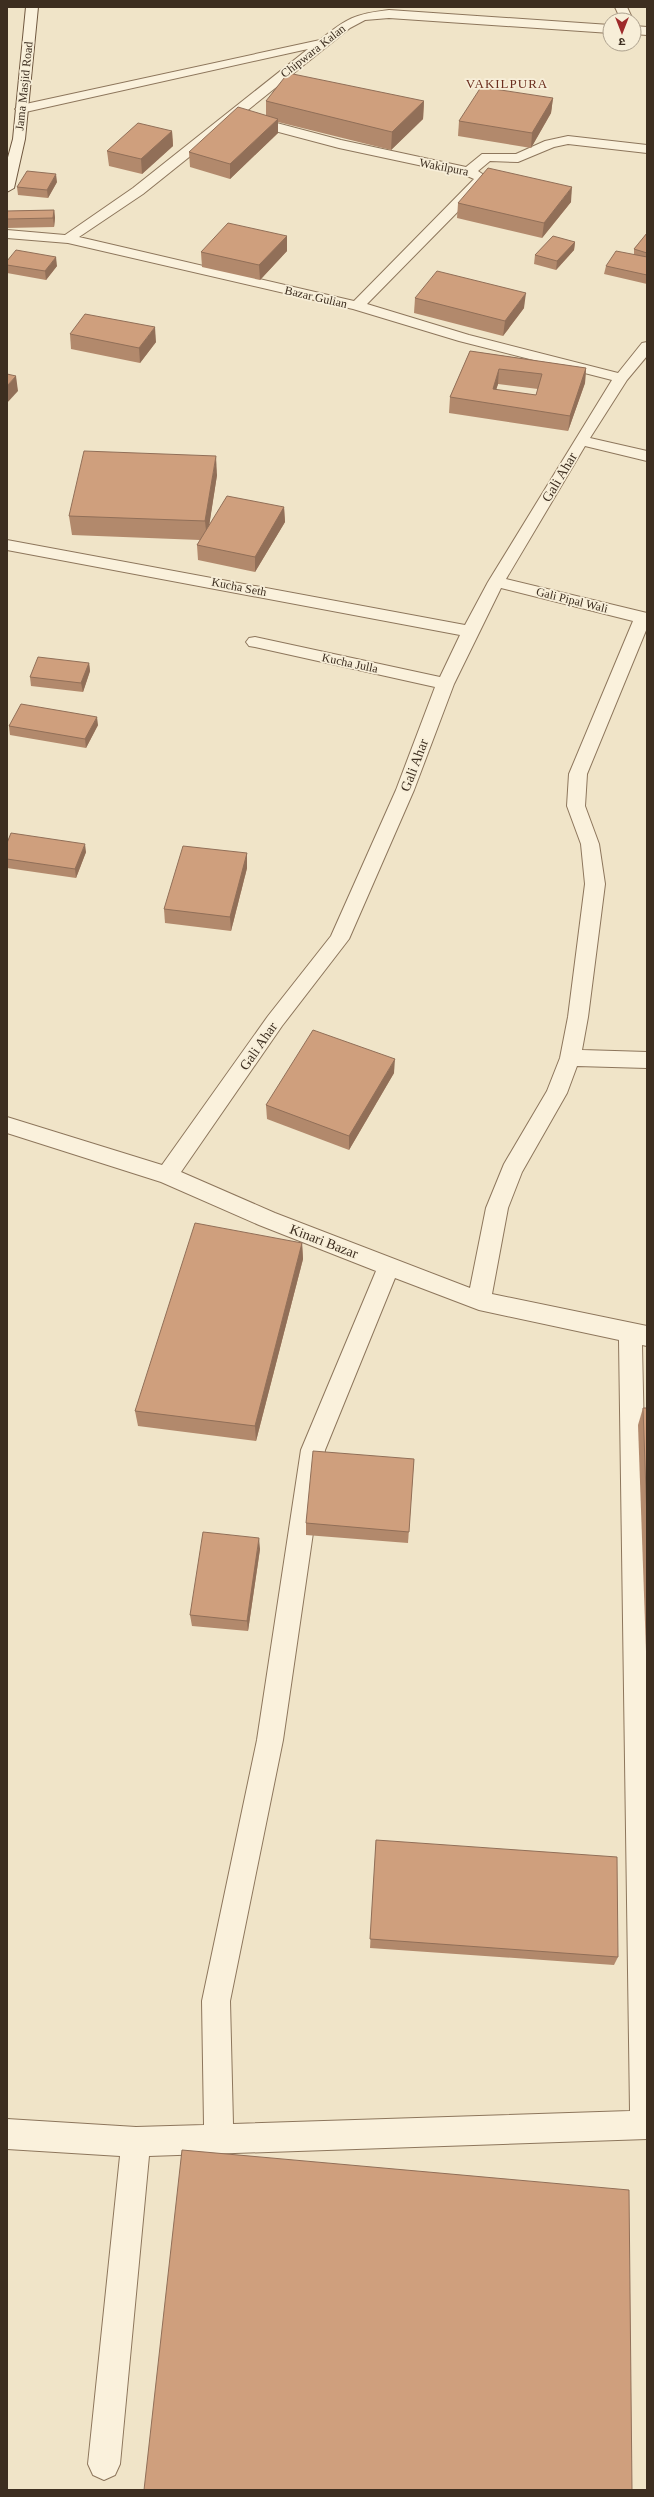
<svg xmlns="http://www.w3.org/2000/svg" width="654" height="2497" viewBox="0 0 654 2497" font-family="'Times New Roman','Noto Sans Devanagari',serif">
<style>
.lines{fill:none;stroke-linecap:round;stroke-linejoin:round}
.street-casing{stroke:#8d765c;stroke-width:2}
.secondary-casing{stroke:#6f573f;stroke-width:2}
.street{fill:#faf1dc;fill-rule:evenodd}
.secondary{fill:#faf1dc;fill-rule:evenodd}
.wall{fill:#b2896c;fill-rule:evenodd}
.shaded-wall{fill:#916f58}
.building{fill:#cf9f7d;stroke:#916f58;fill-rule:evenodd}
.labels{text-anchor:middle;stroke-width:3.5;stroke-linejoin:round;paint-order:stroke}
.far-street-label{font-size:12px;fill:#3d2e20;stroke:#f7eed8}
.far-neighbourhood-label{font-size:13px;letter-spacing:1px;fill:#6b2e1e;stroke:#f7eed8}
.street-label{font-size:14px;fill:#3d2e20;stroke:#f7eed8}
</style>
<rect width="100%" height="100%" fill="#f0e4c8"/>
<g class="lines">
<!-- street casing -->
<g class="street-casing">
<g id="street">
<path d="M615,7h12l6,13h-12z"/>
<path d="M389,10l221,15v8l-221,-15 -24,2 -15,8 -207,166 -64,43 275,64 120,-122 -9,-4 -126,-27 -94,-25 -1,-3 1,-3 5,-1 91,24 125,27 16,-13h34l29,-13 23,-5 79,9v8l-79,-9 -14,3 -36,15 -28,-1 -12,10 9,6 -1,6 -119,121 102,31 149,38 24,-30 5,-1v14l-20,24 -37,58 57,13v10l-62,-15 -79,133 141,34v15l-60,146 -2,32 14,38 6,40 -17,133 -6,33 65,2v16l-70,-2 -10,27 -45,79 -14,36 -16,86 155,32v20l-5,-1 5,233v561l-498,17 -29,308 -5,11 -11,5 -11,-5 -5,-11 32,-308 -113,-7v-30l129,8 68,-2 -2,-124 55,-261 44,-290 75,-179 -117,-46 -98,-43 -154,-49v-16l155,48 106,-149 63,-80 65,-146 39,-103 -180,-40 -6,-1 -3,-4 3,-4 6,-1 185,40 20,-42 -453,-85v-10l458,85 23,-43 124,-202 -153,-39 -106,-32 -285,-66 -61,-5v-8l58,5 68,-47 175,-139 -287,64 -6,-4 6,-4 299,-65c27,-22 35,-26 69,-30zM501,588l132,33 -64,153 -2,32 14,38 4,40 -17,133 -8,41 -13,33 -43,73 -18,44 -16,80 -195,-75 -94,-41 101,-146 67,-87 65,-149 40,-106zM395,1278l84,32 140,30 11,771 -397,13 -3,-123 53,-261 42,-290z"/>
<path d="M634,26l13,1v8l-13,-1z"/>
</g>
</g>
<!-- secondary casing -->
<g class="secondary-casing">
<path id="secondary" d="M26,7h12l-13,132 -11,49 -7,4v-31l6,-22z"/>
</g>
<!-- street -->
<use href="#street" class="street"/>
<!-- secondary -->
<use href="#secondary" class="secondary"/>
</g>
<!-- wall -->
<g class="wall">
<path d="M553,98l-2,15 -20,35 -73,-12 1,-15z"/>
<path d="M266,101h158l-1,18 -32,31 -113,-28v11l-48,46 -40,-12 -1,-15 77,-37z"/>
<path d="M172,131l1,15 -31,28 -33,-8 -2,-15z"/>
<path d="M57,182l-9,16 -30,-3 -1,-8z"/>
<path d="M571,202l-29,36 -85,-20 1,-15z"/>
<path d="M54,210l1,8 -1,9 -47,1v-17z"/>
<path d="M647,233v51l-43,-10 2,-8 28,-12v-5z"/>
<path d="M287,236v15l-27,29 -58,-13 -1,-15z"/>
<path d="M575,242l-1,8 -18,20 -22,-6 1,-9z"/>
<path d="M7,261l50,5 -11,14 -39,-7z"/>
<path d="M415,298l109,10 -21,28 -89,-23z"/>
<path d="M70,334l86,8 -16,21 -69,-14z"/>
<path d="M470,351l116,17 -1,15 -17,48 -119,-18 1,-16zM498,384l40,5 -2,6 -40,-5z"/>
<path d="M217,475l-8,50 75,-18 1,15 -30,50 -57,-12 -1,-15 3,-5 -128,-5 -3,-19z"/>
<path d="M89,663l1,8 -7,21 -52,-6 -1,-9z"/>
<path d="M98,725l-12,23 -76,-13 -1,-9z"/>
<path d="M7,843l79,9 -10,26 -69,-10z"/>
<path d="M247,853v15l-16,63 -66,-8 -1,-14z"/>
<path d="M394,1073l-45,77 -82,-31 -1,-14z"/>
<path d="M302,1243l1,16 -47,182 -118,-15 -3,-15z"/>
<path d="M643,1408h4v271l-9,-254z"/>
<path d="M414,1459l-6,84 -102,-8v-12z"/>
<path d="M260,1549l-12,82 -56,-5 -2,-11z"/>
<path d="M376,1840l242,117 -4,8 -244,-17z"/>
</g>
<!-- shaded-wall -->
<g class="shaded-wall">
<path d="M553,98l-2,15 -20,35 1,-15z"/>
<path d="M424,101l-1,18 -32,31 1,-18z"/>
<path d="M278,119v14l-48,46v-15z"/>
<path d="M172,131l1,15 -31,28 -1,-15z"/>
<path d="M56,174l1,8 -9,16 -1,-8z"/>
<path d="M572,187l-1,15 -29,36 2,-15z"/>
<path d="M54,210l1,8 -1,9 -1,-9z"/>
<path d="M287,236v15l-27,29 -1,-15z"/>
<path d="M575,242l-1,8 -18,20 1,-9z"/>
<path d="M56,257l1,9 -11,14 -1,-9z"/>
<path d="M526,293l-2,15 -21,28 2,-15z"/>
<path d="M155,327l1,15 -16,21 -1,-15z"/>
<path d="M586,368l-1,15 -17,48 2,-15z"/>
<path d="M499,369l-1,15 -7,21 2,-16z"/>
<path d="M16,376l2,15 -11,12v-17z"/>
<path d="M216,456l1,19 -10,65 -2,-19z"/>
<path d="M284,507l1,15 -30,50v-15z"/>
<path d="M89,663l1,8 -7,21 -2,-9z"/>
<path d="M97,717l1,8 -12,23 -1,-9z"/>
<path d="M85,844l1,8 -10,26 -1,-9z"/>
<path d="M247,853v15l-16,63 -1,-14z"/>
<path d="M395,1059l-1,14 -45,77v-14z"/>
<path d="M302,1243l1,16 -47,182 -1,-15z"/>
<path d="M259,1538l1,11 -12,82 -1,-10z"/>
</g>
<!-- building -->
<g class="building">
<path d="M288,73l136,28 -32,31 -126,-31z"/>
<path d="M481,87l72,11 -21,35 -73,-12z"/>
<path d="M238,107l40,12 -48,45 -41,-12z"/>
<path d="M138,123l34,8 -31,28 -34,-8z"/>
<path d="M488,168l84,19 -28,36 -86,-20z"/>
<path d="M27,171l29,3 -9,16 -30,-3z"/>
<path d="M54,210l-1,8 -46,1v-8z"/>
<path d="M228,223l59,13 -28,29 -58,-13z"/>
<path d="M647,233v20l-13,-4z"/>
<path d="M553,236l22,6 -18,19 -22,-6z"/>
<path d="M16,250l40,7 -11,14 -38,-6v-4z"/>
<path d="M616,251l31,6v18l-41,-9z"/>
<path d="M437,271l89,22 -21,28 -90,-23z"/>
<path d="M85,314l70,13 -16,21 -69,-14z"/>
<path d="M470,351l116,17 -16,48 -120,-19zM499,369l43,5 -6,21 -43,-6z"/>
<path d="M7,374l9,2 -9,10z"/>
<path d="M84,451l132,5 -11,65 -136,-5z"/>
<path d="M227,496l57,11 -29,50 -58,-12z"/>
<path d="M38,657l51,6 -8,20 -51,-6z"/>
<path d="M21,704l76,13 -12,22 -76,-13z"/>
<path d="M11,833l74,11 -10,25 -68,-10v-16z"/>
<path d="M183,846l64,7 -17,64 -66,-8z"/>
<path d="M313,1030l82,29 -46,77 -83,-31z"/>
<path d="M195,1223l107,20 -47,183 -120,-15z"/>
<path d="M643,1408h4v112z"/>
<path d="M313,1451l101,8 -5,73 -103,-9z"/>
<path d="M203,1532l56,6 -12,83 -57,-6z"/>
<path d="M376,1840l241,17 1,100 -248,-18z"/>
<path d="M182,2150l447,40 3,300h-488z"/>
</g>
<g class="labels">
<!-- far-street labels -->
<g class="far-street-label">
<text transform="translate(313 51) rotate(-38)" y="4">Chipwara Kalan</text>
<text transform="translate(24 86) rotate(-84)" y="4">Jama Masjid Road</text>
<text transform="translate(444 167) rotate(11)" y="4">Wakilpura</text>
<text transform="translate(316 297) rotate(13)" y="4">Bazar Gulian</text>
<text transform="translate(239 587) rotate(11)" y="4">Kucha Seth</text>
<text transform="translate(572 600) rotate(14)" y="4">Gali Pipal Wali</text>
<text transform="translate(350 663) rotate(12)" y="4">Kucha Julla</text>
</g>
<!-- far-neighbourhood labels -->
<g class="far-neighbourhood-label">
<text x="507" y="88">VAKILPURA</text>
</g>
<!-- street labels -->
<g class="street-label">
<text transform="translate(559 477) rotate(-59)" y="5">Gali Ahar</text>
<text transform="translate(414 765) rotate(-69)" y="5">Gali Ahar</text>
<text transform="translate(258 1046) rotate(-55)" y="5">Gali Ahar</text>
<text transform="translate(324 1241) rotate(21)" y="5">Kinari Bazar</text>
</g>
</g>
<!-- border -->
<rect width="654" height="2497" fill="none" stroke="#3d2e20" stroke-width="16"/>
<!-- north arrow -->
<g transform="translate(622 32) rotate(180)"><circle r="19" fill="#f7eed8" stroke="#ada18e"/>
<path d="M0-3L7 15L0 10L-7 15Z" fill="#9e2a2b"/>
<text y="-6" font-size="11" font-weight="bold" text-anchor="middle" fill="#3d2e20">उ</text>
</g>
</svg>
